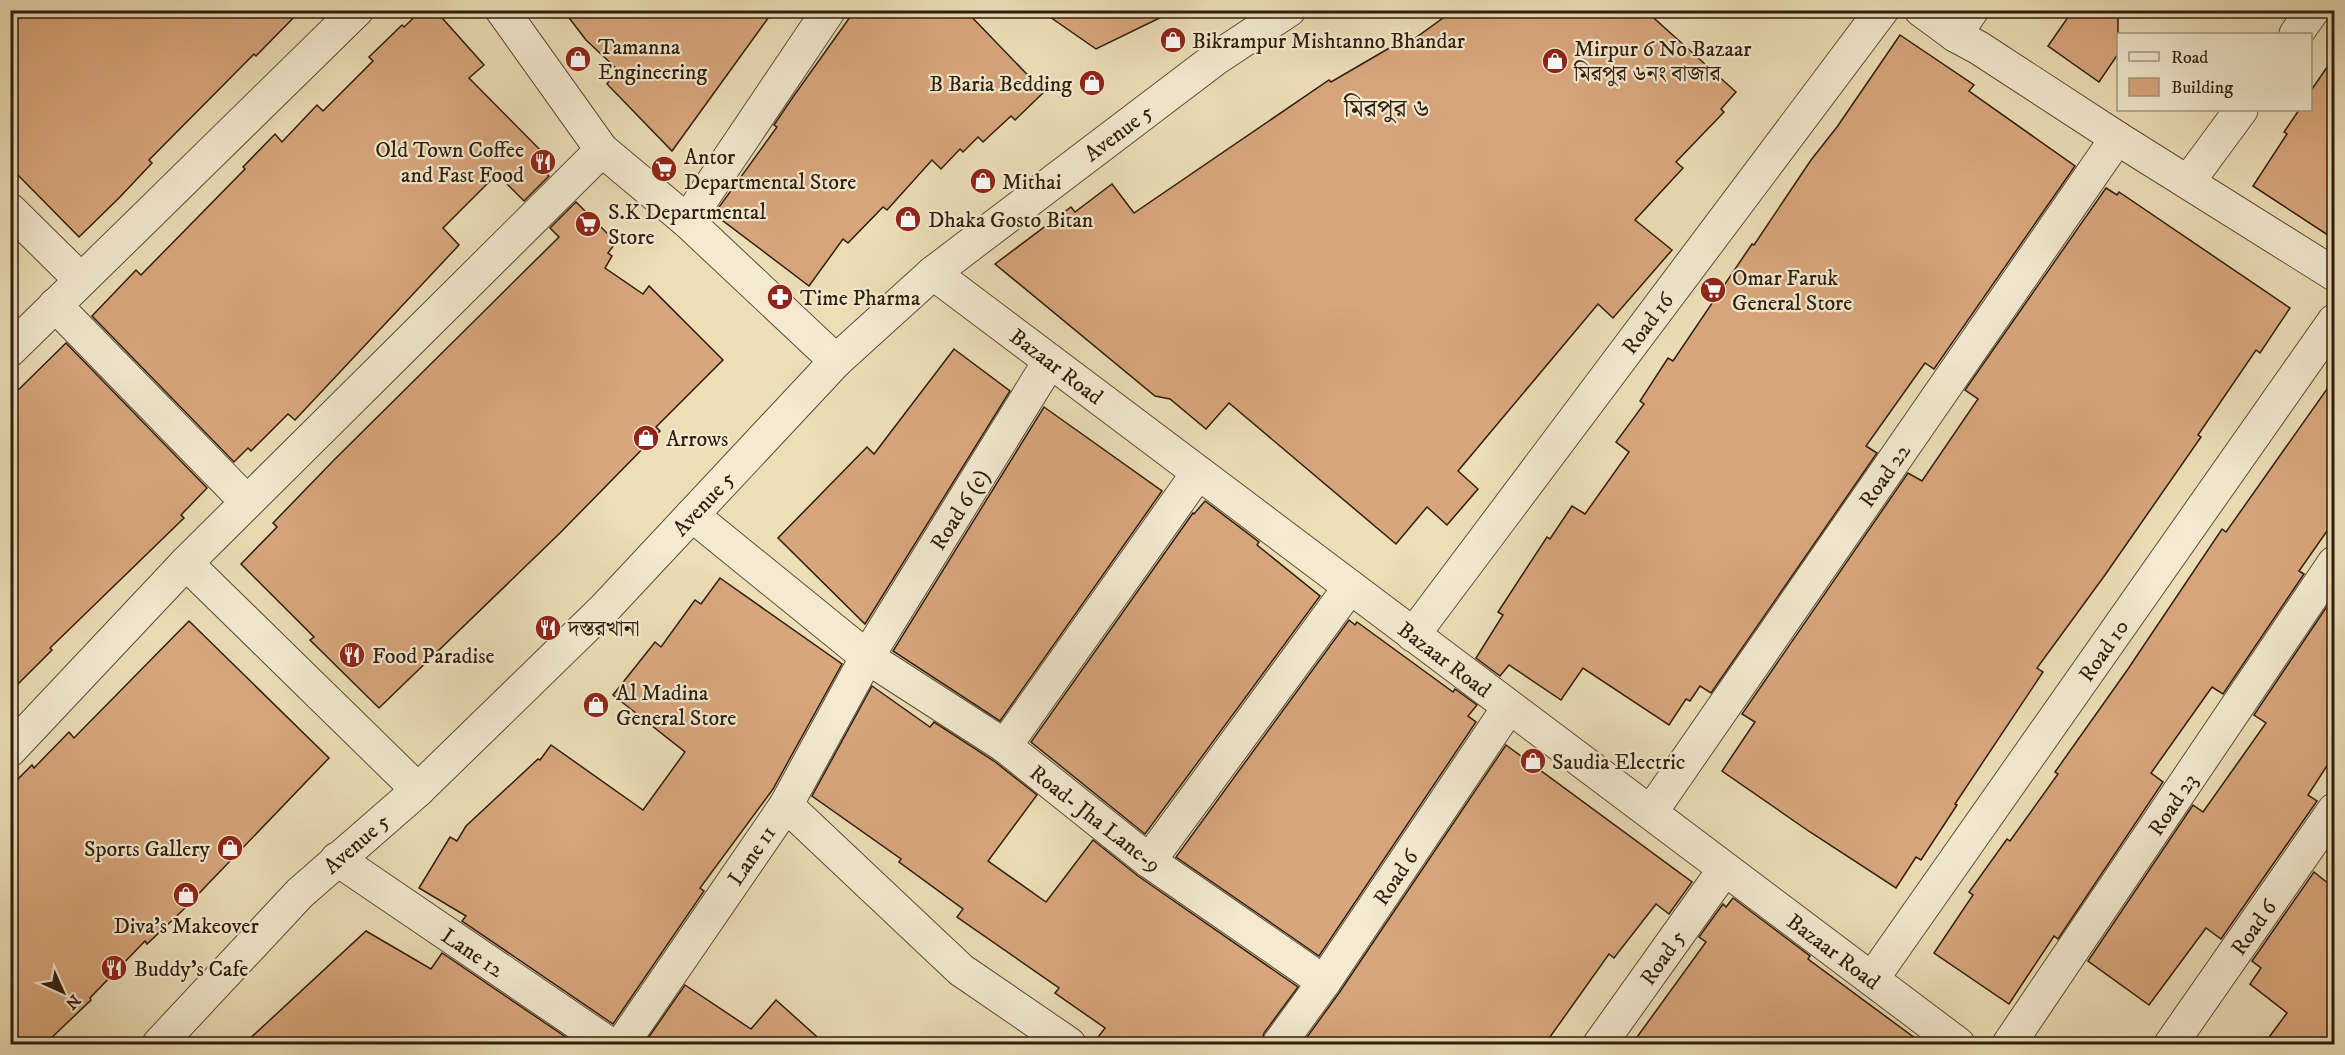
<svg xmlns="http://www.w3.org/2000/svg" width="2345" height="1055" viewBox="0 0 2345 1055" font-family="'IM FELL DW Pica','Noto Serif Bengali',serif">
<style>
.building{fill:#d8a67c;stroke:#2f1d0e;stroke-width:1.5}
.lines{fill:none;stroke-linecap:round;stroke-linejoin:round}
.minor-casing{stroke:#5e4d38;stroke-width:35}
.minor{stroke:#f3ead0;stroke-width:33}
.labels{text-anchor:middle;stroke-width:4.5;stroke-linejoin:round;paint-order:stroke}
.poi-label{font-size:22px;fill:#2f1d0e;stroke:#f3ead0;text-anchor:start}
.street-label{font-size:22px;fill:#2f1d0e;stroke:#f3ead0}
.quarter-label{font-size:26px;fill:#2f1d0e;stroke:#f3ead0}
</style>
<rect width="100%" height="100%" fill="#ecdeb7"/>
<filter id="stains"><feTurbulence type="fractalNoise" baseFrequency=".00333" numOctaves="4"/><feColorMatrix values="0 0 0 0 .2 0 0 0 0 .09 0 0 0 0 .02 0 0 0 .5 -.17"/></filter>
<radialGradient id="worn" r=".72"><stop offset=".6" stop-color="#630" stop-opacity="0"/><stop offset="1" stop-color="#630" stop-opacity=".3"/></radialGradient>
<!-- building -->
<g class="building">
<path d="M10,10h291l-45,46 -2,-2 -105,106 3,3 -33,35 -40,39 -69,-70z"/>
<path d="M422,10h13l49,55 -15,13 82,83 -9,8 7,7 -25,25 -27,-27 -54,54 16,17 -164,175 -7,-6 -37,37 -3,-3 -14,14 -142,-146 44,-46 5,5 104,-106 -2,-2 32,-33 7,8 35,-37 6,6 50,-50 -4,-4 33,-32 2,2z"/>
<path d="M563,10h211l-102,141 -65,-67 10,-15 -31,-29z"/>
<path d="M855,10h110l79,82 -29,28 -4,-4 -28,26 -5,-5 -15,15 -3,-3 -19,20 -9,-9 -45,50 -4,-3 -35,36 -5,-4 -34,47 -95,-72 63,-87 -3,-2 19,-28z"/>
<path d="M1040,10h136l-80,39z"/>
<path d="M1454,10l192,1 90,81 -15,17 3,3 -48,50 7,6 -48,52 37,30 -59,68 -15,-14 -140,167 20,18 -31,36 -20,-18 -31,37 -167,-141 -23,26 -36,-30 -15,-3 -160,-132 76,-57 4,5 37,-28 22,29 195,-133 2,2 79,-46 4,3z"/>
<path d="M2073,10h45v44l-19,28 -51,-36z"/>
<path d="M1900,35l74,50 -5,6 106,75 -141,203 -9,-6 -59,83 11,7 -166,240 -11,-7 -10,15 -4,-2 -17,26 -86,-57 -22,32 -52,-35 -9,11 -24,-18 27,-43 -5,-3 49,-75 3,2 22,-33 13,8 44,-62 -13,-10 28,-38 -4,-3 28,-43 5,3 79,-117 2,1 57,-85 26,-33z"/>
<path d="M2334,57v182l-81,-53 34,-52 -3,-2 15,-22h11v-18z"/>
<path d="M2106,188l11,7 2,-3 171,116 -30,45 -4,-3 -58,85 3,2 -96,138 -68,93 6,4 -88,132 2,1 -36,55 -5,-3 -20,31 -86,-56 -88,-61 33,-49 -13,-8 166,-241 14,8 56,-82 -13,-9z"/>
<path d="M576,202l40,40 -8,11 4,3 -7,12 38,26 6,-8 74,74 -67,67 4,4 -100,102 -181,175 -69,-68 4,-3 -73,-73 36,-37 -4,-4 61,-63 225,-223 -9,-9z"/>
<path d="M66,343l141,145 -26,27 3,3 -134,130 2,2 -42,42v-294z"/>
<path d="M954,349l56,42 -145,233 -87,-86 89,-91 7,7z"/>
<path d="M2334,379v142l-35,50 5,3 -81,120 -11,-7 -61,86 12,9 -105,157 -4,-3 -45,68 -75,-51 39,-58 -4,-3 38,-53 3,2 48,-67 -3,-2 73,-103 94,-140 4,3z"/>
<path d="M1044,407l118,84 -162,230 -107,-70z"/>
<path d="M1205,501l54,41 -2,3 63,51 -175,238 -114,-92 162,-229 1,1z"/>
<path d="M720,578l122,86 -69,125 -73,99 4,3 -91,133 -151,-103 4,-5 -47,-28 31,-51 7,4 9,-15 72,-67 2,1 11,-15 92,65 42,-58 -72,-57 42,-53 6,5 34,-47 6,4z"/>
<path d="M2334,596v159l-26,40 9,6 -96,138 -15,-11 -57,77 -61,-44 105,-156 10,7 63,-89 -12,-8z"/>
<path d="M1349,620l6,5 2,-3 96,70 2,-3 22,16 -9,11 8,6 -157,234 -143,-99z"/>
<path d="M189,621l140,137 -146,152 -36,34 -2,-3 -55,57 1,2 -46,44h-35v-257l22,-22 2,3 35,-36 5,6z"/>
<path d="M872,686l58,41 4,-5 60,39 43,34 -49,66 58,41 47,-62 45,36 160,111 -34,46 -3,11h-168l12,-16 -50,-35 4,-5 -102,-71 6,-8 -64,-47 2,-3 -89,-63z"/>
<path d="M1506,745l186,137 -23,32 -13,-10 -42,54 -5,-4 -64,90h-243l37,-51z"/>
<path d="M2314,872l20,16v156h-70l23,-31 -37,-29 11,-16 -9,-7z"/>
<path d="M1733,898l77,58 -2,3 115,85h-291l74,-102 -7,-5 24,-33 3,3z"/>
<path d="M366,931l65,38 11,-16 134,91h-332z"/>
<path d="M685,985l66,44 25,-29 49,44h-181z"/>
</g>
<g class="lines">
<!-- minor casing -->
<g class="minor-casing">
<g id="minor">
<path d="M502,10l100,140 85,71 149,140"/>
<path d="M1921,10l34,25 24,13 138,90 217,136"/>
<path d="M2296,34l17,-24"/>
<path d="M1955,35l17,-25"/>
<path d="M2188,182l53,-72"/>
<path d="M10,210l71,70"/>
<path d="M687,221l142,-211"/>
<path d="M933,273l1025,771"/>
<path d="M55,305l192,197"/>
<path d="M10,350l347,-340"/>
<path d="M692,515l175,142 138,89 144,115 175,121"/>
<path d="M186,563l232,227"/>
<path d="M1413,635l469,-625"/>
<path d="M1005,746l193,-273"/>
<path d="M10,750l176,-187 416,-413"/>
<path d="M786,805l175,165 108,74"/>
<path d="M1651,812l466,-674"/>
<path d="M337,859l272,185"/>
<path d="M1149,861l201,-274"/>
<path d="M1872,979l462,-658"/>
<path d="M159,1044l141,-151 118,-103 187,-182 231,-247 97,-88 282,-214 74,-49"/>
<path d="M622,1044l164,-239 81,-148 183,-296"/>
<path d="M1279,1044l45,-62 185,-275"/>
<path d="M1600,1044l124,-174"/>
<path d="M2009,1044l325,-481"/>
<path d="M2171,1044l163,-234"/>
</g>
</g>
<!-- minor -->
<use href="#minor" class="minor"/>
</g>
<!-- icons -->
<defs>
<g id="shop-disc" transform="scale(1.35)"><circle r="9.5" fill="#8f2418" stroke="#f3ead0"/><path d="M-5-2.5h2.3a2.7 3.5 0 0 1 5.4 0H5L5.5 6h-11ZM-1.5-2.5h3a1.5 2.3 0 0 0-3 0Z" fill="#fff"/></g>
<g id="restaurant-disc" transform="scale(1.35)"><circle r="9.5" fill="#8f2418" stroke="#f3ead0"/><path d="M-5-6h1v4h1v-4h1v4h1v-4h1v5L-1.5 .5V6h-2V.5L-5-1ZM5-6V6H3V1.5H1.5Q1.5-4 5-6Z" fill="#fff"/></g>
<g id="supermarket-disc" transform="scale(1.35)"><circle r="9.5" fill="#8f2418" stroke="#f3ead0"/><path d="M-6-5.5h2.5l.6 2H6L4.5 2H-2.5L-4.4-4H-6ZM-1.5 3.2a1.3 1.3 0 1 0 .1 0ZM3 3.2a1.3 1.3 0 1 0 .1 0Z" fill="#fff"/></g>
<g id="pharmacy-disc" transform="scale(1.35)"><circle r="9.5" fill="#8f2418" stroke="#f3ead0"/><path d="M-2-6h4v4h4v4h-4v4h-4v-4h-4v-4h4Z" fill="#fff"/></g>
</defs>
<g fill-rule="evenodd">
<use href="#shop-disc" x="1173" y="40"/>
<use href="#shop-disc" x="578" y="59"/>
<use href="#shop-disc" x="1555" y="61"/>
<use href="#shop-disc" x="1092" y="83"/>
<use href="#restaurant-disc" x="543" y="162"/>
<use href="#supermarket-disc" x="664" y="169"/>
<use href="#shop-disc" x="983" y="181"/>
<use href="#shop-disc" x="908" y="219"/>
<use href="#supermarket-disc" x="588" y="224"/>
<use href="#supermarket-disc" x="1713" y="290"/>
<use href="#pharmacy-disc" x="780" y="297"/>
<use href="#shop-disc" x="646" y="438"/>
<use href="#restaurant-disc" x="548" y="628"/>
<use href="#restaurant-disc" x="352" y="655"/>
<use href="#shop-disc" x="596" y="705"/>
<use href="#shop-disc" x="1533" y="761"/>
<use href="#shop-disc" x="230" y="848"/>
<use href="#shop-disc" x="186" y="895"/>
<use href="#restaurant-disc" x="114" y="968"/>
</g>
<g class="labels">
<!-- poi labels -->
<g class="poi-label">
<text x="1192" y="48">Bikrampur Mishtanno Bhandar</text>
<text x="598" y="54">Tamanna<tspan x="598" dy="25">Engineering</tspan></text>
<text x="1574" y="56">Mirpur 6 No Bazaar<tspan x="1574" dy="25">মিরপুর ৬নং বাজার</tspan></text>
<text x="1072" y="91" text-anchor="end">B Baria Bedding</text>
<text x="524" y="157" text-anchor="end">Old Town Coffee<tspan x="524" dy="25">and Fast Food</tspan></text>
<text x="684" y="164">Antor<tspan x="684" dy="25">Departmental Store</tspan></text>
<text x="1002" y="189">Mithai</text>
<text x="608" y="219">S.K Departmental<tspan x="608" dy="25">Store</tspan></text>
<text x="928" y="227">Dhaka Gosto Bitan</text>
<text x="1732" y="285">Omar Faruk<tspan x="1732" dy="25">General Store</tspan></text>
<text x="800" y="305">Time Pharma</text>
<text x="666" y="446">Arrows</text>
<text x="568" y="636">দস্তরখানা</text>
<text x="372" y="663">Food Paradise</text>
<text x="616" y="700">Al Madina<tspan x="616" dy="25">General Store</tspan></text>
<text x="1552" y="769">Saudia Electric</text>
<text x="210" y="856" text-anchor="end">Sports Gallery</text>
<text x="186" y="933" text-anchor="middle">Diva's Makeover</text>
<text x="134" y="976">Buddy's Cafe</text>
</g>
<!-- street labels -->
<g class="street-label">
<text transform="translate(1118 132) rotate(-37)" y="8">Avenue 5</text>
<text transform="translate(1647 323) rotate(-53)" y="8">Road 16</text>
<text transform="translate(1057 366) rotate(37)" y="8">Bazaar Road</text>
<text transform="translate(1884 475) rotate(-55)" y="8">Road 22</text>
<text transform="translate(703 503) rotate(-47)" y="8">Avenue 5</text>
<text transform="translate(959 509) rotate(-58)" y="8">Road 6 (c)</text>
<text transform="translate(2103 650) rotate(-55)" y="8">Road 10</text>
<text transform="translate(1445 659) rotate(37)" y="8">Bazaar Road</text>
<text transform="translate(2172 804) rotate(-56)" y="8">Road 23</text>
<text transform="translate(1096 818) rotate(38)" y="8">Road- Jha Lane-9</text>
<text transform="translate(356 843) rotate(-41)" y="8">Avenue 5</text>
<text transform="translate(751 855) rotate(-56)" y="8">Lane 11</text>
<text transform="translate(1395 877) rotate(-56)" y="8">Road 6</text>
<text transform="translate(2253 927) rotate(-55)" y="8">Road 6</text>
<text transform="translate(1834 951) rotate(37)" y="8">Bazaar Road</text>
<text transform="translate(473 952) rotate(34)" y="8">Lane 12</text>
<text transform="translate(1662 957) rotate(-55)" y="8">Road 5</text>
</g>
<!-- quarter labels -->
<g class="quarter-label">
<text x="1387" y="117">মিরপুর ৬</text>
</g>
</g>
<!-- margin -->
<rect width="2345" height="1055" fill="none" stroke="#ecdeb7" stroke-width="36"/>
<rect x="12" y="12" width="2321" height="1031" fill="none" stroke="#2f1d0e" stroke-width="3"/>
<rect x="18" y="18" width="2309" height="1019" fill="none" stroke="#2f1d0e" stroke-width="1.5"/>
<!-- legend -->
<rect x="2117" y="33" width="195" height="78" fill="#f3ead0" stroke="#a59882" stroke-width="1.5"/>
<rect x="2129" y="52" width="30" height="9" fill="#f3ead0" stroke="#a59882" stroke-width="1.5"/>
<text x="2171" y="63" font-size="18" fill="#2f1d0e">Road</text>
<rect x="2129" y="78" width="30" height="18" fill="#d8a67c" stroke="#a59882" stroke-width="1.5"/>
<text x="2171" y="93" font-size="18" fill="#2f1d0e">Building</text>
<!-- north arrow -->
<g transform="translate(63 992) rotate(135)" stroke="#f3ead0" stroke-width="4.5" paint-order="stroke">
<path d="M0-4.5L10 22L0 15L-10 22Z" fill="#2f1d0e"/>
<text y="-9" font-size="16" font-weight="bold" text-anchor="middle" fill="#2f1d0e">N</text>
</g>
<rect width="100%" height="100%" filter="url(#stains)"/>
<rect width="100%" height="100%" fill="url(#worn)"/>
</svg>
